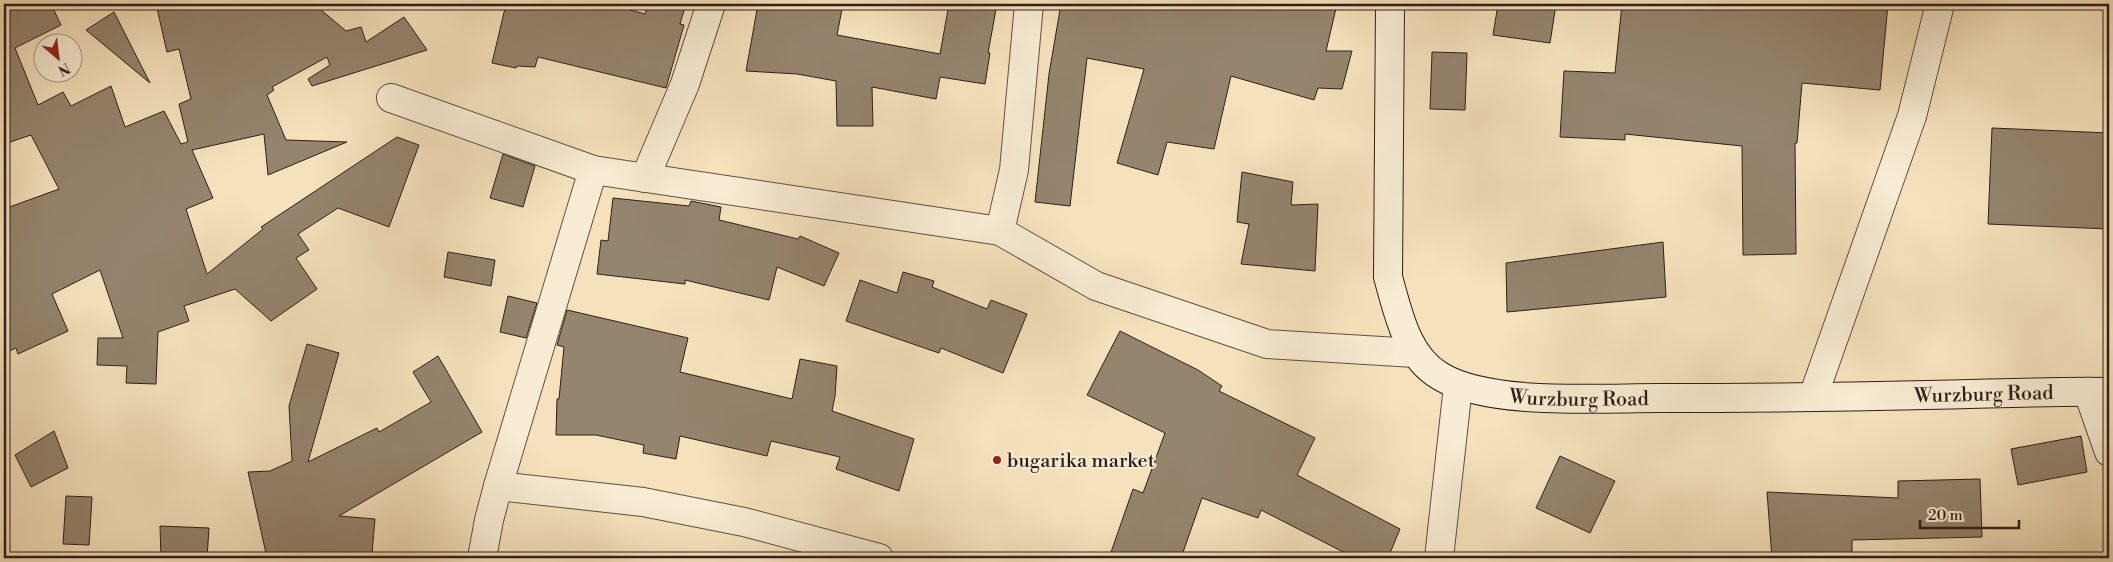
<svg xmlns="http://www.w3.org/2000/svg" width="2113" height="562" viewBox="0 0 2113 562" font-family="'Libre Bodoni',serif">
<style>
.building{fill:#95846e;stroke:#2e1e18}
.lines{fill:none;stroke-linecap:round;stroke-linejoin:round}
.minor-casing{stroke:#604f41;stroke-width:30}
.secondary-casing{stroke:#2e1e18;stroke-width:30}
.minor{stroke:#f8ecd4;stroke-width:28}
.secondary{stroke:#f8ecd4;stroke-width:28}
.poi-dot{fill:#8f2418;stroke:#f8ecd4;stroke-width:2}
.labels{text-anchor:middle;stroke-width:4;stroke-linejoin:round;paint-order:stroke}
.street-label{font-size:20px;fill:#2e1e18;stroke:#f8ecd4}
.poi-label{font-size:20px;fill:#2e1e18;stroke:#f8ecd4;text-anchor:start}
</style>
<rect width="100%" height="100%" fill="#f5e2bd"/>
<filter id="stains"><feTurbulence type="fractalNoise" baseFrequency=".004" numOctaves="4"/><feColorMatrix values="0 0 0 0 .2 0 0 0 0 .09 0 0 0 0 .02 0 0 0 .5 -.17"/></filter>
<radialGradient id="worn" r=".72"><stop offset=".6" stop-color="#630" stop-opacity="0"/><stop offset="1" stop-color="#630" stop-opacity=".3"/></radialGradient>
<!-- building -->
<g class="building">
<path d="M4,4h47l10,21 -46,23 23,57 25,-13 8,14 40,-20 14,41 39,-16 17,33 7,-2 -9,-38 12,-5 -12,-50 -12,3 -11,-48h158l32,27 15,-4 5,15 38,-25 23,33 -115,36 -4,-7 22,-14 -3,-8 -55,30 2,3 -7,5 19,45 61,2 -79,33 -4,-41 -72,16 21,48 -27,11 21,65 56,-45 -2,-2 136,-90 22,8 -30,82 -51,-19 -40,26 11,16 -13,8 21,31 -46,32 -36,-32 -51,17 5,15 -31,11 -2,52 -30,-1 1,-17 -30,-1 1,-27h25l-23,-68 -48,24 16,37 -50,23 -2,-6 -12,5v-144l55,-20 -28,-54 -27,9z"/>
<path d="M506,4h102l37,10 3,-10h38l-6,20 4,1 -18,63 -128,-31 -3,10 -18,-1 -1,2 -24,-5z"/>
<path d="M758,4h85l-6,31 103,19 9,-50h48l-9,49h2l-5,31 -45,-7 -4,22 -64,-12 1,39h-36l-1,-45 -39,-7 -51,-3z"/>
<path d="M1061,4h276l-11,47h26l-10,38 -24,-1 -4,12 -83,-24 -17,73 -47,-7 -9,33 -41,-12 27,-94 -57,-11 -17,148 -35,-4 14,-128z"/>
<path d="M1498,4h58l-6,39 -57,-8z"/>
<path d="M1622,4h266l-8,86 -78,-7 -5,60h-2l1,111 -53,1 -1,-109 -117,-12v6l-65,-3 4,-66 51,2z"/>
<path d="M114,12l36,71 -64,-53z"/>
<path d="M1432,52l35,1 -2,57 -35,-1z"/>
<path d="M1992,128l117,5v96l-121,-5z"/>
<path d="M503,154l32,12 -12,41 -33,-9z"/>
<path d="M1242,172l51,10 -2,23 27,-1 -3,67 -74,-7 8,-40 -12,-2z"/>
<path d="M613,198l76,8 2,-5 30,6 -2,13 79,19 2,-3 39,17 -15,33 -47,-19 -8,33 -84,-20v4l-88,-10 4,-34 7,1z"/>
<path d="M1663,242l3,55 -159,15 -1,-49z"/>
<path d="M448,252l47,8 -4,26 -47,-9z"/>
<path d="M903,272l31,9 -2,6 55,22 4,-9 36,14 -24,59 -62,-25 -2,5 -93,-32 14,-41 37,13z"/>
<path d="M508,296l29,7 -11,35 -26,-6z"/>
<path d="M567,310l121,28 -8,34 112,27 8,-40 37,7 -2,30 -3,15 82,28 -15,52 -63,-22 4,-12 -69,-16 -4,15 -87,-20 -4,23 -33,-6 1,-8 -48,-10h-40l1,-36h2l5,-52 -7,-2z"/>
<path d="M1120,331l78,39 24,16 -3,5 96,47 -18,37 103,54 -12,29h-33l-94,-48 -3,8 -56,-20 -21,60h-72l24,-69 10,4 22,-60 -78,-38z"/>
<path d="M307,344l32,9 -31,109 69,-34 2,4 52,-30 -18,-30 25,-16 44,76 -143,84 36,3 -3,34 -49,3v2h-56l-19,-86 22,-1 22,-10 -3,-55z"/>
<path d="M54,431l14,37 -37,19 -16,-32z"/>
<path d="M2081,436l6,36 -69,13 -7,-36z"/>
<path d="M1560,456l55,25 -25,52 -54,-25z"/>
<path d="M1980,479l2,58 -130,3v18h-80l-5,-66 131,6v-17z"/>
<path d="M66,496l26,1 -3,48 -26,-1z"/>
<path d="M160,526l49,2 -2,30h-46z"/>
</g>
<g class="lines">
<!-- minor casing -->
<g class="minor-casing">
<g id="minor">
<path d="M391,98l202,72 -95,316"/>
<path d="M593,170l407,61 96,55 171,58 148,9"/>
<path d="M645,178l40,-94 26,-80"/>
<path d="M1000,231l14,-61 15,-166"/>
<path d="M2088,392l21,60"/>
<path d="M1813,397l99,-281 28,-112"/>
<path d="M482,558l7,-38 9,-34 145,16 101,20 135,36"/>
<path d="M1439,558l19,-172"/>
</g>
</g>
<!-- secondary casing -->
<g class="secondary-casing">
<g id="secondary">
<path id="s1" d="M1390,4l-2,273c10,35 18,79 52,99 49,30 160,22 218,22 90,0 179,-1 269,-3 61,-1 122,-4 182,-3"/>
</g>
</g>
<!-- minor -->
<use href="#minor" class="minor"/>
<!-- secondary -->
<use href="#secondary" class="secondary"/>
</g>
<!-- markers -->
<circle class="poi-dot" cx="997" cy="460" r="5"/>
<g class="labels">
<!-- street labels -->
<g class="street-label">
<text dy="7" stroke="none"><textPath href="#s1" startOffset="935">Wurzburg Road</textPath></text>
<text dy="7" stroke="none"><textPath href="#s1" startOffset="530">Wurzburg Road</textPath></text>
</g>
<!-- poi labels -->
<g class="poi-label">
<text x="1007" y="467">bugarika market</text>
</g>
</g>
<!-- margin -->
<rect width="2113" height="562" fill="none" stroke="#f5e2bd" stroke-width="20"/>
<rect x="5" y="5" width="2103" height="552" fill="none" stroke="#2e1e18" stroke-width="2.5"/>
<rect x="10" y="10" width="2093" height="542" fill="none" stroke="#2e1e18"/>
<!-- north arrow -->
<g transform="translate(58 58) rotate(152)"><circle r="24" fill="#f8ecd4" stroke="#a79a89"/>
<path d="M0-4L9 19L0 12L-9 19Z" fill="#8f2418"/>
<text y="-8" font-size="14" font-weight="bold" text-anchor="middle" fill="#2e1e18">N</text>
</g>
<!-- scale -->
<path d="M1920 520v8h99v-8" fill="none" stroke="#2e1e18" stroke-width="2.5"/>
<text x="1928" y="520" font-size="15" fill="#2e1e18" stroke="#f8ecd4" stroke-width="4" paint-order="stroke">20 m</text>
<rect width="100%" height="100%" filter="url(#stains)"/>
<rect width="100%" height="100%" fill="url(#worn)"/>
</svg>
